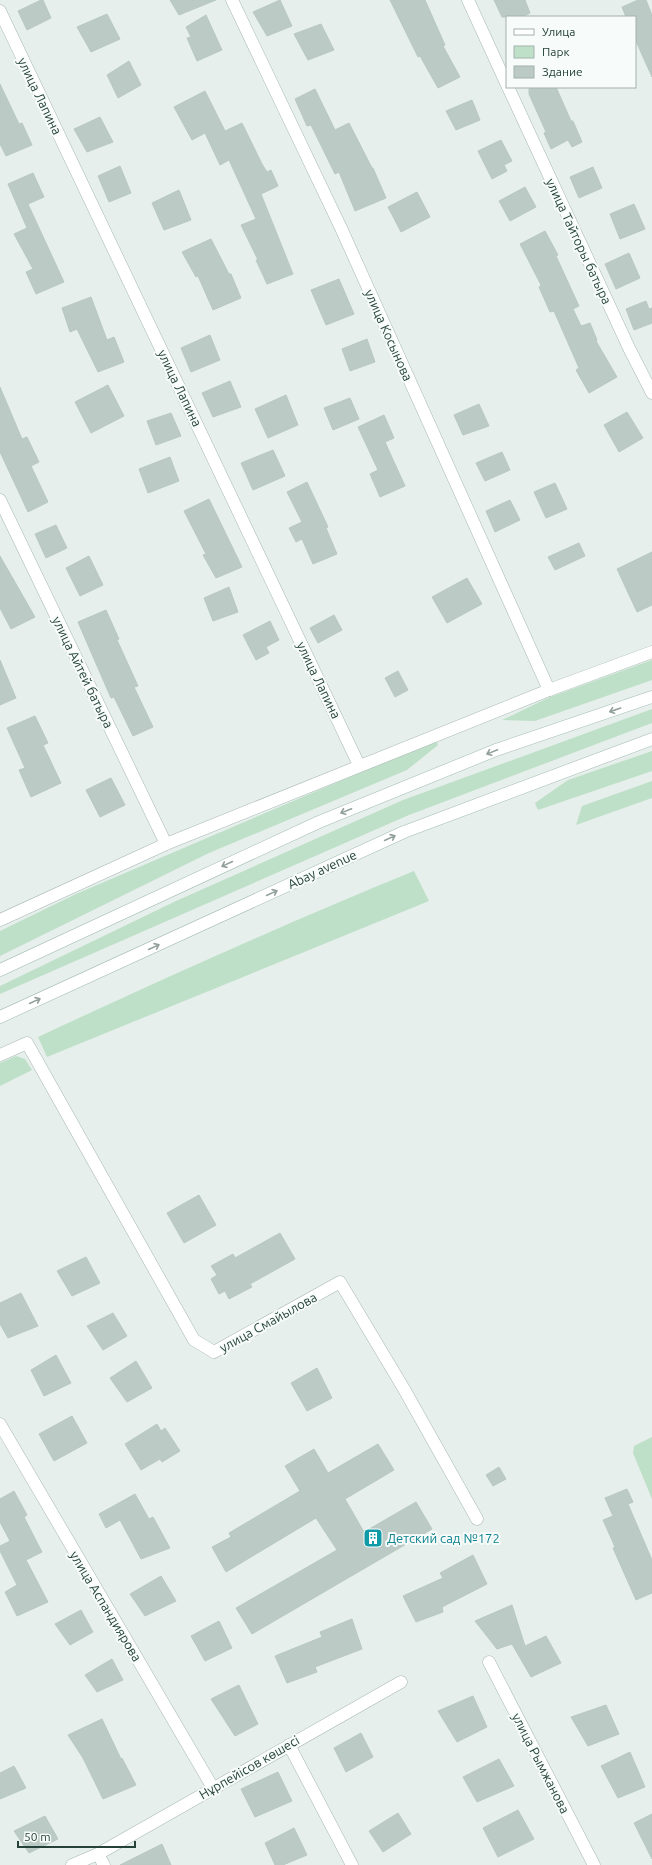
<svg xmlns="http://www.w3.org/2000/svg" width="652" height="1865" viewBox="0 0 652 1865" font-family="Ubuntu,sans-serif">
<style>
.green{fill:#bfe0c8}
.building{fill:#bbcac4;stroke:#b8c9c2}
.lines{fill:none;stroke-linecap:round;stroke-linejoin:round}
.minor-casing{stroke:#a8b8b2;stroke-width:13}
.secondary-casing{stroke:#a4bbb3;stroke-width:13}
.minor{stroke:#fff;stroke-width:12}
.secondary{stroke:#fff;stroke-width:12}
.oneway{stroke:#92a09c}
.labels{text-anchor:middle;stroke-width:4;stroke-linejoin:round;paint-order:stroke}
.street-label{font-size:13px;fill:#24423a;stroke:#f7fbf9}
.culture-label{font-size:13px;fill:#0d838f;stroke:#f7fbf9;text-anchor:start}
</style>
<rect width="100%" height="100%" fill="#e6efeb"/>
<!-- green -->
<g class="green">
<path d="M652,660v20l-117,41 -33,-1 48,-23z"/>
<path d="M652,709v14l-243,92 -409,179v-8l176,-85 227,-101z"/>
<path d="M436,740l2,5 -31,25 -198,83 -209,103v-25l76,-37z"/>
<path d="M652,751v20l-114,39 -3,-7 33,-23z"/>
<path d="M652,781v17l-76,27 6,-19z"/>
<path d="M414,871l15,30 -382,156 -9,-20c124,-58 249,-114 376,-166z"/>
<path d="M16,1056l9,3 7,11 -32,16v-23z"/>
<path d="M652,1437v62l-19,-46 1,-7z"/>
</g>
<!-- building -->
<g class="building">
<path d="M41,0h2l8,18 -24,12 -9,-19z"/>
<path d="M170,0h46l-37,15z"/>
<path d="M280,0l12,26 -25,10 -14,-24z"/>
<path d="M390,0h35l20,45 -2,1 17,31 -22,11 -18,-32 -2,1z"/>
<path d="M494,0h31l5,13 -8,4h-20z"/>
<path d="M638,0h8l6,15v62l-17,-38v-22h-9l-4,-10z"/>
<path d="M107,14l13,25 -29,13 -14,-25z"/>
<path d="M206,15l16,35 -25,11 -10,-23 4,-1 -5,-10z"/>
<path d="M321,24l13,26 -26,10 -14,-26z"/>
<path d="M129,61l12,24 -23,13 -11,-23z"/>
<path d="M0,84l19,40 3,-1 10,22 -26,11 -6,-12z"/>
<path d="M534,87h22l15,34h2l9,21 -10,5 -4,-7 -17,9 -7,-16 2,-1 -17,-38v-5z"/>
<path d="M315,89l20,41 14,-7 23,45h1l13,30 -31,13 -16,-39 -4,2 -24,-49 -4,1 -12,-27z"/>
<path d="M205,91l20,40 17,-8 20,41 5,8 4,-2 7,16 -17,8 32,80 -26,10 -11,-24h2l-17,-35 15,-6 -27,-59 -9,5 -15,-32 -13,7 -18,-33z"/>
<path d="M472,100l8,20 -24,10 -10,-19z"/>
<path d="M100,117l13,25 -26,10 -13,-23z"/>
<path d="M501,140l11,21 -8,4 3,6 -15,8 -14,-28z"/>
<path d="M120,166l11,27 -22,9 -11,-26z"/>
<path d="M593,167l9,21 -23,10 -9,-21z"/>
<path d="M33,173l11,24 -16,7 36,78 -28,12 -10,-22 7,-3 -19,-35 13,-6 -19,-44z"/>
<path d="M525,187l11,20 -26,14 -11,-20z"/>
<path d="M179,190l12,30 -27,10 -12,-27z"/>
<path d="M417,192l13,25 -29,15 -13,-25z"/>
<path d="M634,204l11,25 -25,10 -10,-25z"/>
<path d="M545,231l13,24 -2,1 23,50 -6,3 8,17 9,-3 7,17 -1,1 21,36 -28,16 -13,-23 3,-2 -25,-57 -4,1 -11,-25 2,-2 -21,-41z"/>
<path d="M211,239l18,35h2l10,24 -28,12 -15,-34 -2,1 -14,-25z"/>
<path d="M629,253l11,25 -24,11 -11,-25z"/>
<path d="M339,279l15,35 -28,11 -15,-35z"/>
<path d="M91,297l16,43 7,-3 10,25 -26,10 -21,-43 -7,3 -8,-24z"/>
<path d="M646,301l3,8 3,-1v15l-18,7 -8,-21z"/>
<path d="M210,335l10,25 -29,12 -10,-24z"/>
<path d="M367,339l8,23 -25,9 -8,-22z"/>
<path d="M230,381l11,26 -28,10 -11,-24z"/>
<path d="M108,385l16,31 -33,17 -16,-31z"/>
<path d="M0,387l22,52 5,-2 12,25 -8,4 17,36 -20,10 -28,-60z"/>
<path d="M286,395l12,30 -30,13 -13,-29z"/>
<path d="M350,398l9,21 -26,11 -9,-22z"/>
<path d="M479,404l10,22 -26,9 -9,-20z"/>
<path d="M627,412l16,26 -24,14 -15,-27z"/>
<path d="M171,413l10,23 -25,9 -9,-24z"/>
<path d="M384,415l10,23 -9,4 20,44 -25,11 -10,-23 8,-4 -20,-43z"/>
<path d="M273,450l12,26 -32,14 -12,-27z"/>
<path d="M502,452l8,18 -25,11 -9,-18z"/>
<path d="M170,457l9,24 -31,12 -9,-24z"/>
<path d="M307,482l21,45 -2,1 11,26 -24,10 -11,-25 -6,3 -7,-14 13,-6 -15,-30z"/>
<path d="M555,483l12,26 -21,9 -12,-26z"/>
<path d="M209,499l33,68 -26,11 -13,-23 3,-1 -22,-43z"/>
<path d="M510,500l10,20 -25,12 -9,-21z"/>
<path d="M56,525l11,23 -21,10 -11,-24z"/>
<path d="M579,543l6,13 -30,14 -7,-13z"/>
<path d="M652,552v53l-15,7 -20,-43z"/>
<path d="M0,556l35,61 -24,12 -11,-21z"/>
<path d="M89,556l14,29 -23,11 -14,-28z"/>
<path d="M467,578l15,26 -35,19 -15,-26z"/>
<path d="M229,587l9,25 -25,9 -9,-23z"/>
<path d="M106,610l13,29 -2,1 21,46 -4,1 19,40 -20,9 -19,-39 -3,1 -33,-76z"/>
<path d="M334,615l8,15 -24,13 -8,-15z"/>
<path d="M270,621l9,19 -13,7 3,6 -13,7 -13,-25z"/>
<path d="M0,660l16,38 -16,7z"/>
<path d="M398,671l10,19 -13,7 -10,-19z"/>
<path d="M35,716l13,27 -5,2 18,38 -30,14 -12,-27 6,-2 -18,-40z"/>
<path d="M111,778l14,27 -25,12 -14,-27z"/>
<path d="M199,1195l17,30 -32,18 -17,-30z"/>
<path d="M280,1233l15,26 -45,25 2,3 -23,12 -4,-8 -6,3 -8,-15 6,-4 -6,-9 22,-12 2,4z"/>
<path d="M86,1257l14,26 -28,13 -15,-25z"/>
<path d="M21,1293l17,33 -30,12 -8,-14v-21z"/>
<path d="M113,1313l14,23 -24,14 -16,-24z"/>
<path d="M56,1355l15,28 -27,13 -13,-26z"/>
<path d="M136,1361l16,27 -25,14 -17,-24z"/>
<path d="M317,1368l15,30 -25,13 -16,-28z"/>
<path d="M72,1416l15,27 -33,18 -15,-27z"/>
<path d="M157,1424l4,7 4,-3 15,23 -18,11 -2,-3 -19,11 -16,-26z"/>
<path d="M378,1444l16,26 -49,29 19,33 52,-30 16,27 -180,105 -16,-26 101,-58 -21,-32 -90,54 -14,-25 19,-10 -2,-4 71,-42 -15,-25 29,-17 14,24z"/>
<path d="M499,1467l7,12 -13,7 -7,-11z"/>
<path d="M627,1489l6,13 -5,2 24,56v33l-16,7 -23,-52 2,-1 -12,-27 10,-4 -8,-18z"/>
<path d="M14,1491l13,24 -3,2 18,35 -16,8 22,42 -31,14 -12,-24 12,-7 -17,-34v-5l10,-5 -10,-19v-23z"/>
<path d="M135,1494l14,25 4,-2 17,31 -29,11 -21,-39 -14,8 -7,-14z"/>
<path d="M473,1555l14,29 -45,23 1,5 -27,10 -13,-26 40,-18 -3,-5z"/>
<path d="M161,1576l15,25 -31,15 -15,-22z"/>
<path d="M512,1605l13,41 21,-10 15,27 -30,14 -19,-33 -15,5 -22,-28z"/>
<path d="M81,1610l12,22 -23,13 -15,-21z"/>
<path d="M352,1619l10,30 -47,18 2,5 -30,11 -12,-27 47,-19 -2,-5z"/>
<path d="M219,1621l13,27 -27,13 -14,-25z"/>
<path d="M112,1659l11,21 -26,12 -12,-17z"/>
<path d="M239,1685l19,39 -23,12 -24,-37z"/>
<path d="M473,1696l14,31 -30,15 -19,-31z"/>
<path d="M606,1705l13,29 -31,12 -17,-29z"/>
<path d="M102,1719l19,40 1,-1 14,27 -33,14 -20,-41 -15,-23z"/>
<path d="M361,1733l12,24 -27,15 -12,-24z"/>
<path d="M630,1752l15,35 -27,11 -17,-32z"/>
<path d="M499,1759l15,27 -37,16 -14,-25z"/>
<path d="M14,1766l12,22 -26,11v-26z"/>
<path d="M278,1772l14,29 -37,16 -14,-28z"/>
<path d="M518,1810l16,29 -36,18 -15,-29z"/>
<path d="M398,1813l13,21 -28,18 -14,-21z"/>
<path d="M652,1814v45l-18,-36z"/>
<path d="M45,1816l13,23 -29,14 -15,-22z"/>
<path d="M294,1828l13,27 -24,10h-8l-10,-22z"/>
<path d="M162,1844l9,21h-51z"/>
</g>
<g class="lines">
<!-- minor casing -->
<g class="minor-casing">
<g id="minor">
<path d="M232,0l109,228 208,462"/>
<path d="M468,0l39,85"/>
<path d="M0,11l359,754"/>
<path d="M508,87l121,261 23,45"/>
<path d="M0,500l166,344"/>
<path d="M0,920l166,-76 383,-154 103,-38"/>
<path d="M0,1055l27,-12 167,297 20,12 126,-70 64,107 73,130"/>
<path d="M0,1424l213,364"/>
<path d="M489,1662l105,203"/>
<path d="M289,1745l63,120"/>
<path d="M98,1854l6,11"/>
<path d="M72,1865l26,-11 303,-172"/>
</g>
</g>
<!-- secondary casing -->
<g class="secondary-casing">
<g id="secondary">
<path d="M0,970l319,-148 177,-72 156,-53"/>
<path d="M0,1017l404,-185 248,-93"/>
</g>
</g>
<!-- minor -->
<use href="#minor" class="minor"/>
<!-- secondary -->
<use href="#secondary" class="secondary"/>
</g>
<!-- one-way arrows -->
<defs><path id="oneway-shaft" d="M-6 0H5M1.5-3L5.5 0L1.5 3" fill="none" stroke-width="1.6" stroke-linecap="round" stroke-linejoin="round"/></defs>
<g class="oneway">
<use href="#oneway-shaft" transform="translate(615 710) rotate(161)"/>
<use href="#oneway-shaft" transform="translate(492 752) rotate(158)"/>
<use href="#oneway-shaft" transform="translate(346 811) rotate(158)"/>
<use href="#oneway-shaft" transform="translate(390 838) rotate(-25)"/>
<use href="#oneway-shaft" transform="translate(227 864) rotate(155)"/>
<use href="#oneway-shaft" transform="translate(272 893) rotate(-25)"/>
<use href="#oneway-shaft" transform="translate(154 947) rotate(-25)"/>
<use href="#oneway-shaft" transform="translate(35 1001) rotate(-25)"/>
</g>
<!-- icons -->
<defs>
<g id="building-square" transform="scale(1)"><rect x="-9" y="-9" width="18" height="18" rx="4" fill="#0f9aa8" stroke="#f7fbf9"/><path d="M-4-6H4V6H1V3H-1V6H-4ZM-2.5-4.3h1.7v1.8h-1.7ZM.8-4.3h1.7v1.8H.8ZM-2.5-1h1.7V.8h-1.7ZM.8-1h1.7V.8H.8Z" fill="#fff"/></g>
</defs>
<g fill-rule="evenodd">
<use href="#building-square" x="373" y="1538"/>
</g>
<g class="labels">
<!-- street labels -->
<g class="street-label">
<text transform="translate(40 96) rotate(64)" y="5">улица Лапина</text>
<text transform="translate(579 241) rotate(65)" y="5">улица Тайторы батыра</text>
<text transform="translate(389 335) rotate(66)" y="5">улица Косынова</text>
<text transform="translate(180 388) rotate(64)" y="5">улица Лапина</text>
<text transform="translate(83 672) rotate(64)" y="5">улица Айтей батыра</text>
<text transform="translate(319 680) rotate(64)" y="5">улица Лапина</text>
<text transform="translate(322 869) rotate(-25)" y="5">Abay avenue</text>
<text transform="translate(268 1322) rotate(-29)" y="5">улица Смайылова</text>
<text transform="translate(106 1606) rotate(59)" y="5">улица Аспандиярова</text>
<text transform="translate(541 1763) rotate(63)" y="5">улица Рымжанова</text>
<text transform="translate(249 1767) rotate(-30)" y="5">Нұрпейісов көшесі</text>
</g>
<!-- culture labels -->
<g class="culture-label">
<text x="387" y="1543">Детский сад №172</text>
</g>
</g>
<!-- legend -->
<rect x="506" y="16" width="130" height="72" fill="#f7fbf9" stroke="#a3b1ad"/>
<rect x="514" y="29" width="20" height="6" fill="#ffffff" stroke="#a3b1ad"/>
<text x="542" y="36" font-size="12" fill="#24423a">Улица</text>
<rect x="514" y="46" width="20" height="12" fill="#bfe0c8" stroke="#a3b1ad"/>
<text x="542" y="56" font-size="12" fill="#24423a">Парк</text>
<rect x="514" y="66" width="20" height="12" fill="#bbcac4" stroke="#a3b1ad"/>
<text x="542" y="76" font-size="12" fill="#24423a">Здание</text>
<!-- scale -->
<path d="M18 1841v6h117v-6" fill="none" stroke="#24423a" stroke-width="2"/>
<text x="24" y="1841" font-size="12" fill="#24423a" stroke="#f7fbf9" stroke-width="3" paint-order="stroke">50 m</text>
</svg>
